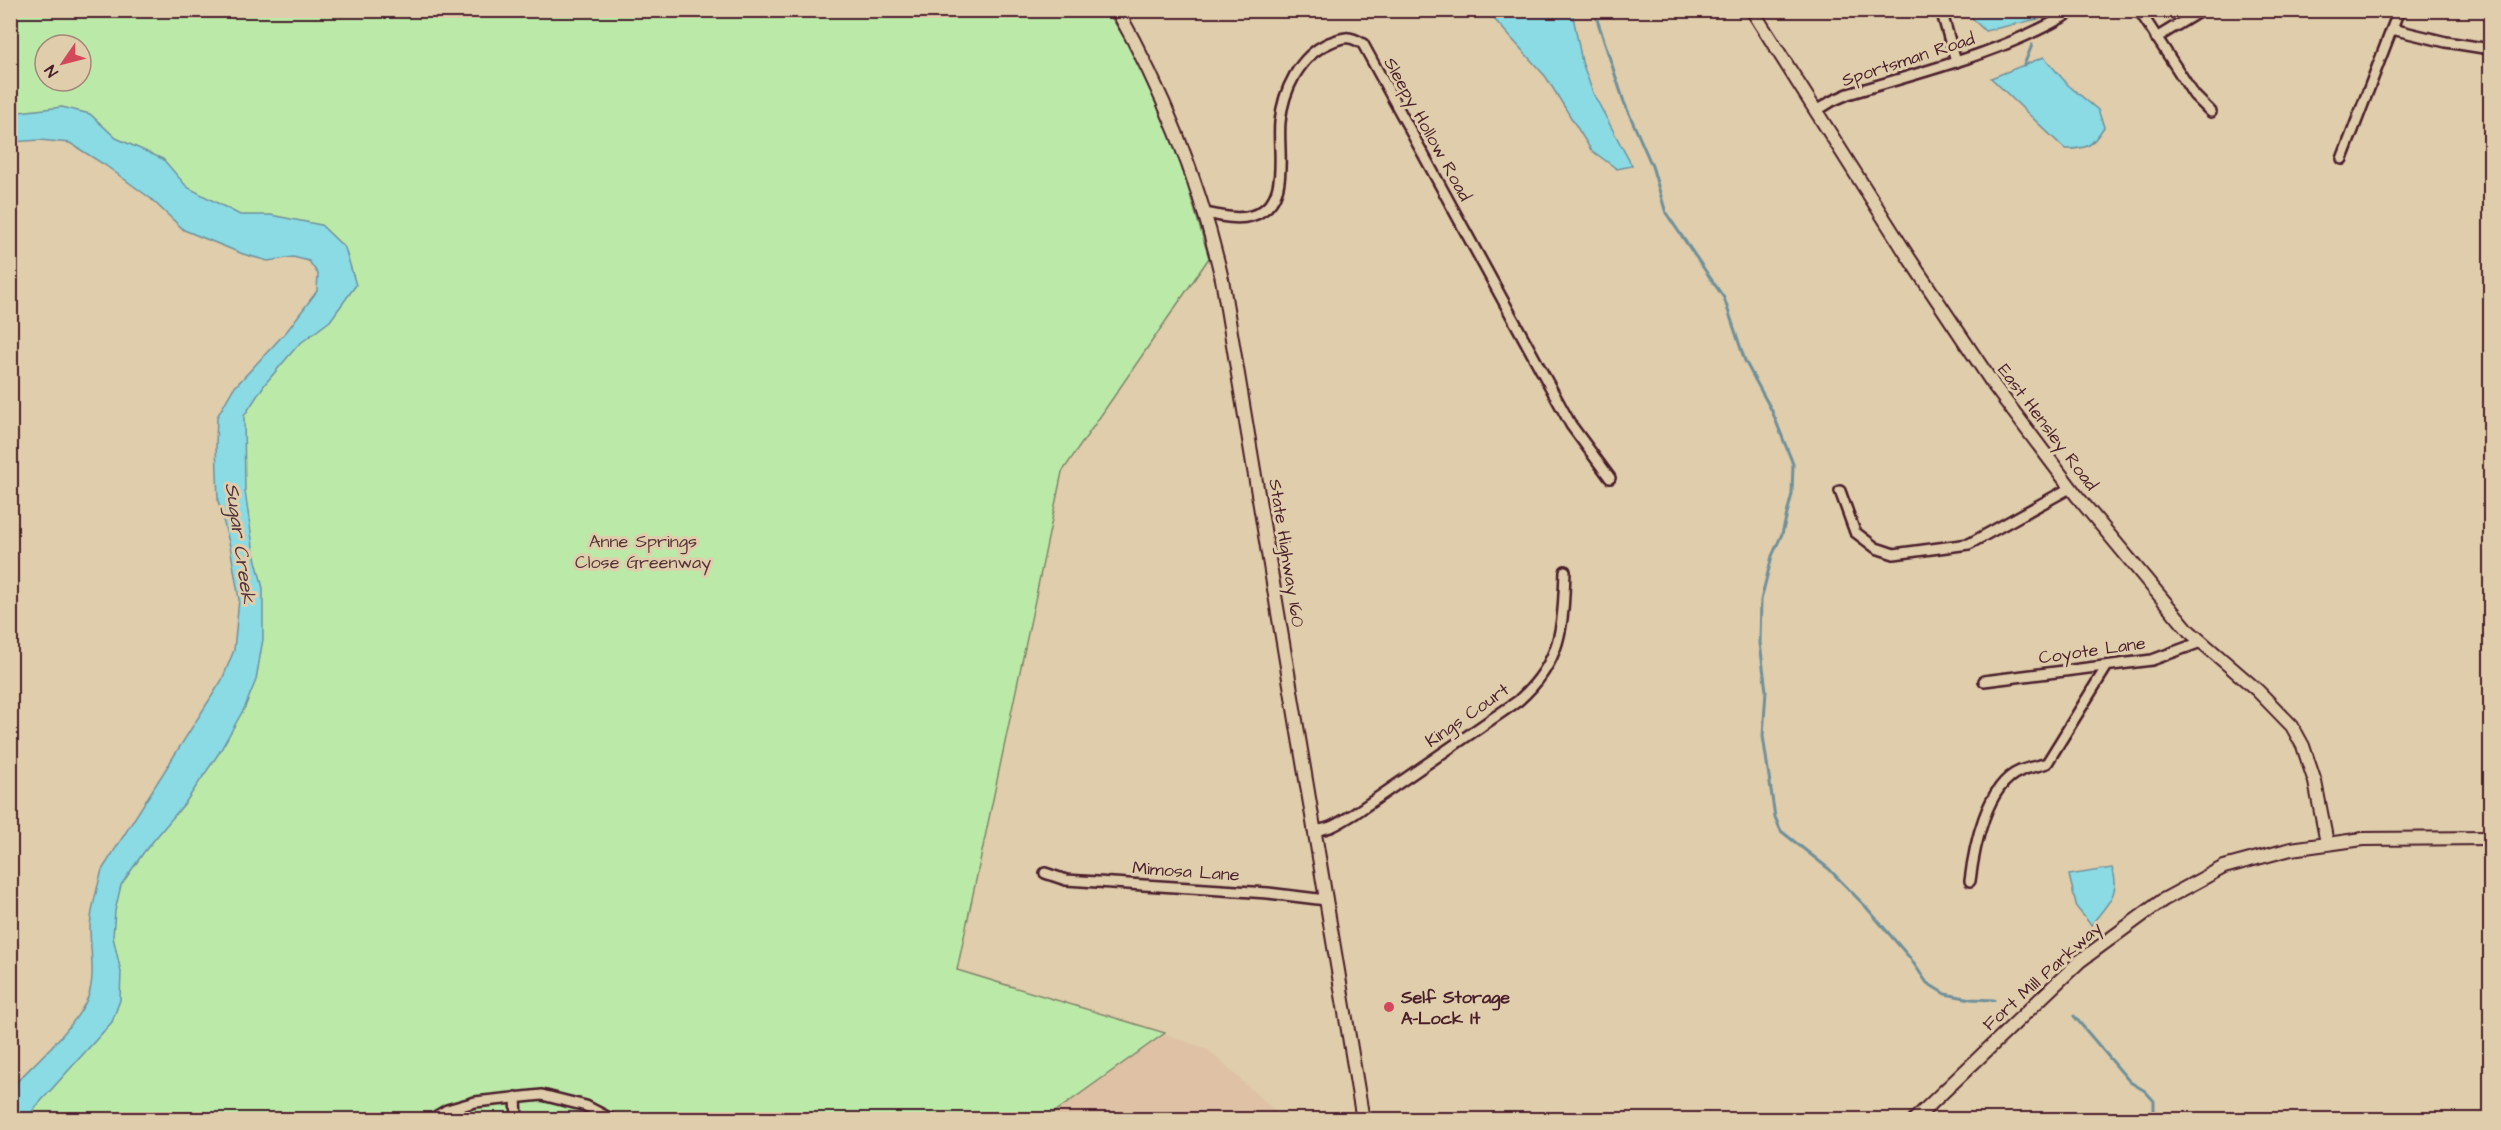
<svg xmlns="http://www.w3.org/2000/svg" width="2501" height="1130" viewBox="0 0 2501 1130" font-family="'Architects Daughter',sans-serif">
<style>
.built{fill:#dfc2a5}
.green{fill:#bbeaa8;stroke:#82846a;stroke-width:1.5;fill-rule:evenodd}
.water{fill:#8adbe4;stroke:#70909a;stroke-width:1.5}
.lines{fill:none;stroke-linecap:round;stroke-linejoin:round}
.stream{stroke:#70909a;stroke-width:3}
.minor-casing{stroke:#4a1f2b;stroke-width:14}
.major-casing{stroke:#4a1f2b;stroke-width:16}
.minor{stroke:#dfcdab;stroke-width:9}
.major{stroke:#dfcdab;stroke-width:12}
.poi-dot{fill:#d1495b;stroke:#dfcdab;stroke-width:2}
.labels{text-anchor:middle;stroke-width:6;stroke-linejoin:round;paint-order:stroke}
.street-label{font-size:18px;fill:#4a1f2b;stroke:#dfcdab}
.park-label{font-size:18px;fill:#553338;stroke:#dfcdab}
.poi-label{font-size:18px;font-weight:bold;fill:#4a1f2b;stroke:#dfcdab;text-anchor:start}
.water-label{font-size:20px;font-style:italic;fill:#50323e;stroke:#dfcdab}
</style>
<rect width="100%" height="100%" fill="#dfcdab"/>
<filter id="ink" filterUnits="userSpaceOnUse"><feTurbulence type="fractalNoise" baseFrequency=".0167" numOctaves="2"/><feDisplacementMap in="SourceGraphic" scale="12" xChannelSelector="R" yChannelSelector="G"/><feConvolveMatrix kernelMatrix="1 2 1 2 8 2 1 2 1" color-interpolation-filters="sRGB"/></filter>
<g filter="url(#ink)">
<!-- built -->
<path class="built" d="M1165,1034l42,15 77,70h-239z"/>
<!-- green -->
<path class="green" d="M10,11h1097l26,40 43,97 33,110 -147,214 -105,498 208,63 -120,86h-1034l75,-89 18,-123 143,-251 -16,-234 82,-96 13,-71 -51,-12 -170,-92 -94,-24zM45,45h36v36h-36z"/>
<!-- water -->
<g class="water">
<path d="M1487,11h85l10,51 11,31 39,73 -15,3 -26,-19 -45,-73z"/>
<path d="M1970,11v-1l84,1 -12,7 -57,13 -12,-12z"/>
<path d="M2044,57l24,28 30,25 6,17c-13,20 -16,22 -39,22l-74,-71z"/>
<path d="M62,107l28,7 26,24 47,21 24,28 53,28h31l50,10 24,23 11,37 -26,36 -32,24 -33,39 -21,32 1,75 9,62 9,35v51l-7,41 -11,27 -26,46 -34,50 -41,49 -23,33 -6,26 -2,26 8,35 -1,28 -8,22 -79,88 -5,9h-17v-31c22,-24 65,-61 77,-91 8,-21 2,-47 2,-69 1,-20 7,-39 12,-58l120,-190 12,-30 5,-51 -9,-53 -12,-45 -2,-57 1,-27 16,-28 54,-58 30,-40 1,-17 -9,-13 -16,-4 -25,4 -25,-7 -59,-24 -34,-32 -45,-33 -35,-22 -30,-3 -29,2v-29z"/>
<path d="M2112,868c10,26 -6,37 -21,57l-14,-17 -8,-33z"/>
</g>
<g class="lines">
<!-- stream -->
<g class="stream">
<path d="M1594,10l30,92 28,64 14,47 58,85 21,63 27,50 21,53 -1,30 -10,40 -10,22 -11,44 -1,43 6,48 -3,45 12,81 6,14 48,38 37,38 44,51 17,25 18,11 26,5 23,1"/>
<path d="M2024,65l8,-20"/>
<path d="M2074,1016l56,66 15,9 9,10v19"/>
</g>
<!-- minor casing -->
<g class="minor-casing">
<g id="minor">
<path d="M1941,10l15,52"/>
<path d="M2139,10l55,85 17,17"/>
<path d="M2392,29l54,13 44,7"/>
<path d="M2156,38l46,-28"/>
<path d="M1816,111l16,-10 16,-7c77,-23 158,-42 227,-84"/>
<path d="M2342,159l57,-149"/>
<path d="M1205,213c15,3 32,7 46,3 41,-12 26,-63 29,-94 3,-31 19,-66 49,-79 14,-6 20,-8 34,1l208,381 39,53"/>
<path d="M1840,491l15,41 21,16 18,6 75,-10 101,-56"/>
<path d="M1984,681l168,-21 49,-18"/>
<path d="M1313,830c16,1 27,-8 41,-16l164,-113c44,-39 45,-74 47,-130"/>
<path d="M1045,873l21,7 202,13 58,7"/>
<path d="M1970,881c4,-33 16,-96 50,-110 9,-4 19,-5 27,-8l60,-97"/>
<path d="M516,1097l1,23"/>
<path d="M430,1120l17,-10 28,-8 67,-7 44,11 27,14"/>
</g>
</g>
<!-- major casing -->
<g class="major-casing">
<g id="major">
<path d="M1117,10c48,85 83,174 105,269l141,841"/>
<path d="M1752,10l157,248 86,129 82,109 112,135 68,59 35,36 11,20 12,36 12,61"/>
<path d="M1914,1120l166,-159 83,-61 61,-33 67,-18 72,-10 127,-1"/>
</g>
</g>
<!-- minor -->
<use href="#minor" class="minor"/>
<!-- major -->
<use href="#major" class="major"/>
</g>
</g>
<!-- markers -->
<circle class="poi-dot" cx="1389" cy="1007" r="6"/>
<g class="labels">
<!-- street labels -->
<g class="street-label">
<text transform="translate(1908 59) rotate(-18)" y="6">Sportsman Road</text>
<text transform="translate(1428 129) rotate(61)" y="6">Sleepy Hollow Road</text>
<text transform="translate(2048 427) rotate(53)" y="6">East Hensley Road</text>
<text transform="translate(1287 553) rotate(81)" y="6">State Highway 160</text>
<text transform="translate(2092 650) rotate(-8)" y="6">Coyote Lane</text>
<text transform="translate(1467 715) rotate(-35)" y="6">Kings Court</text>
<text transform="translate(1186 871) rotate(4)" y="6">Mimosa Lane</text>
<text transform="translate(2042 976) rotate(-42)" y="6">Fort Mill Parkway</text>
</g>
<!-- park labels -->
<g class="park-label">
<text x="643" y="547">Anne Springs<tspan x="643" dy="21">Close Greenway</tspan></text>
</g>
<!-- poi labels -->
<g class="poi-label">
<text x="1401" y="1003">Self Storage<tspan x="1401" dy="21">A-Lock It</tspan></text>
</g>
<!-- water labels -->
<g class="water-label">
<text transform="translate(241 543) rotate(82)" y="7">Sugar Creek</text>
</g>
</g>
<!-- margin -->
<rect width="2501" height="1130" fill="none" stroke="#dfcdab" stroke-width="36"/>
<rect x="18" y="18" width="2465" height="1094" fill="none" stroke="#4a1f2b" stroke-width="2" filter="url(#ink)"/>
<!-- north arrow -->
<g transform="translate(63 63) rotate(235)"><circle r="28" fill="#dfcdab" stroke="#a38778" stroke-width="1.5"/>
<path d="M0-4.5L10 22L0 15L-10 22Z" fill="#d1495b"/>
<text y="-9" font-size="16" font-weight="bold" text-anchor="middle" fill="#4a1f2b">N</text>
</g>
</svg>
